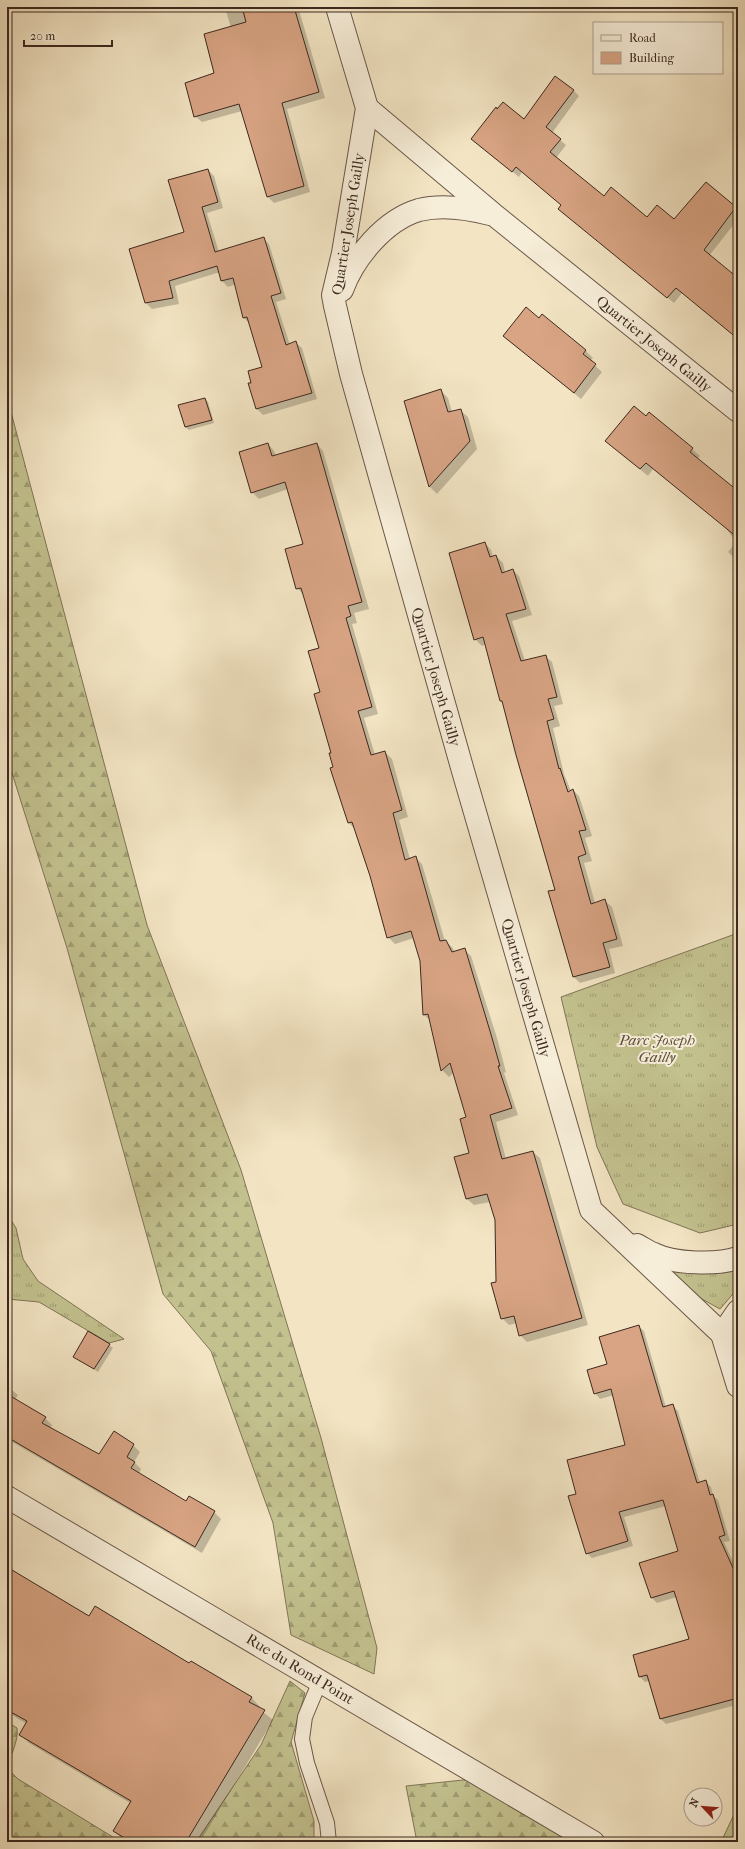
<svg xmlns="http://www.w3.org/2000/svg" width="745" height="1849" viewBox="0 0 745 1849" font-family="'IM FELL French Canon',serif">
<style>
.grass{fill:url(#grass-tufts);stroke:#807557}
.forest{fill:url(#forest-firs);stroke:#807557}
.shadow{fill:#0003}
.building{fill:#d8a484;stroke:#3c281f}
.lines{fill:none;stroke-linecap:round;stroke-linejoin:round}
.service-casing{stroke:#6a5748;stroke-width:16}
.minor-casing{stroke:#6a5748;stroke-width:24}
.tertiary-casing{stroke:#6a5748;stroke-width:24}
.service{stroke:#f7eed9;stroke-width:14}
.minor{stroke:#f7eed9;stroke-width:22}
.tertiary{stroke:#f7eed9;stroke-width:22}
.labels{text-anchor:middle;stroke-width:4;stroke-linejoin:round;paint-order:stroke}
.street-label{font-size:15px;fill:#3c281f;stroke:#f7eed9}
.park-label{font-size:15px;font-style:italic;fill:#5e4e3b;stroke:#f7eed9}
</style>
<defs>
<pattern id="grass-tufts" width="24" height="20" patternUnits="userSpaceOnUse"><rect width="24" height="20" fill="#c3c28f"/><path d="M3 7l-1-3M5 7V3M7 7l1-3M15 17l-1-3M17 17v-4M19 17l1-3" fill="none" stroke="#a09e74"/></pattern>
<pattern id="forest-firs" width="22" height="20" patternUnits="userSpaceOnUse"><rect width="22" height="20" fill="#c3c28f"/><path d="M5 1l3.5 6h-7zM16 11l3.5 6h-7z" fill="#a09e74"/></pattern>
</defs>
<rect width="100%" height="100%" fill="#f3e5c4"/>
<filter id="stains"><feTurbulence type="fractalNoise" baseFrequency=".005" numOctaves="4"/><feColorMatrix values="0 0 0 0 .2 0 0 0 0 .09 0 0 0 0 .02 0 0 0 .5 -.17"/></filter>
<radialGradient id="worn" r=".72"><stop offset=".6" stop-color="#630" stop-opacity="0"/><stop offset="1" stop-color="#630" stop-opacity=".3"/></radialGradient>
<!-- grass -->
<g class="grass">
<path d="M738,933v291l-38,9 -77,-29 -26,-57 -36,-150z"/>
<path d="M7,1214l9,14 7,31 15,22 86,58 -15,4 -70,-41 -32,-3z"/>
<path d="M662,1266l76,3v19l-18,21 -47,-26z"/>
<path d="M738,1806v36h-17z"/>
</g>
<!-- forest -->
<g class="forest">
<path d="M7,397l140,528 94,245 80,268 56,210 -3,26 -83,-39 -18,-112 -62,-172 -48,-57 -96,-346 -60,-191z"/>
<path d="M290,1681l15,12 -14,49 23,79v21h-118l65,-97z"/>
<path d="M7,1722l10,6c2,15 -8,27 -9,41l10,10 103,63h-114z"/>
<path d="M463,1780l14,2 97,60h-157l-11,-56z"/>
</g>
<!-- shadow -->
<g class="shadow">
<path d="M225,7h73l27,91 -38,11 23,83 -36,11 -6,-6 -26,-86 -40,11 -7,-6 20,-42 16,-46z"/>
<path d="M574,91l5,5 -27,37 14,12 -10,13 48,39 43,21 27,2 32,-37 32,27v9l-29,37 29,23v59l-56,-45 -8,10 -109,-89 -3,-9 -40,-33 -3,5 -41,-33 46,-23z"/>
<path d="M208,170l6,6 9,32 -16,5 12,39 44,-14 6,6 17,55 -10,3 14,43 5,-3 7,6 15,51 -54,16 -6,-6 -8,-25 3,-1 11,-15 -14,-45 -5,-5 -8,-34 -8,3 -6,-6 -2,-9 -45,14 4,18 -27,5 -6,-6 39,-70z"/>
<path d="M542,316l44,35 7,7 -3,3 12,11 -21,27 -69,-56z"/>
<path d="M440,390l8,8 4,14 8,-2 8,7 9,32 -40,45 -7,-7 -25,-85z"/>
<path d="M205,399l3,3 6,21 -25,7 -4,-3z"/>
<path d="M649,414l43,35 8,7 -3,3 41,33v69l-10,-9 8,-10 -10,-14 -73,-59 -5,7 -34,-28z"/>
<path d="M268,444l6,7 2,5 41,-12 6,7 46,158 -15,4 3,10 -5,1 26,90 -14,4 11,37 10,-3 7,7 16,58 -9,3 11,39 6,-1 6,6 23,77 7,6 3,5 9,-3 7,7 26,82 9,34 -2,1 14,42 -22,7 10,37 27,-7 7,6 48,167 -61,17 -7,-7 -3,-12 -8,2 -7,-7 -5,-35 -1,-63 -6,-18 -16,3 -7,-6 4,-45 -4,-36 -13,-46 -5,5 -7,-7 -11,-49 -7,-6 -3,-54 -7,-23 -19,6 -7,-7 -17,-62 -15,-45 -7,-7 -17,-55h2l-13,-75 -1,-45 -16,-53 -7,-7 7,-44 -16,-55 -29,10 -7,-7z"/>
<path d="M485,543l6,7 2,7 3,-1 7,7 2,9 8,-2 6,6 13,39 -20,6 13,40 20,-5 7,6 11,42 -9,2 6,20 -7,2 11,46 7,17 2,-1 6,6 13,40 -7,2 7,23 -8,2 11,40 10,-2 7,6 11,39 -14,3 6,24 -35,10 -6,-6 -24,-85 6,-2 -52,-186 -3,-3 -15,-57 -4,2 -7,-7z"/>
<path d="M638,1326l6,5 22,76 7,-1 5,5 22,72 5,-2 6,6 2,9 5,4 12,41 -6,1 14,31v139l-2,-7 -70,19 -5,-5 -12,-38 -4,1 -5,-5 -6,-21 56,-16 -13,-43 -20,6 -5,-5 27,-47 -13,-45 -42,11 9,29 -41,12 -5,-5 -10,-59 49,-49 -12,-50 -14,4 -5,-6 13,-29z"/>
<path d="M109,1345l4,3 -15,24 -23,-15z"/>
<path d="M7,1386l11,9 -3,5 30,18 7,7 -2,4 50,27 33,-11 7,7 -6,10 7,7 -2,5 47,28 28,10 7,7 -19,34 -195,-114z"/>
<path d="M7,1568l82,49 101,47 1,-2 61,36 8,9 -1,2 14,11 -73,122h-73l-13,-11 16,-28 -101,-60 -8,-8 6,-11 -20,-12z"/>
</g>
<!-- building -->
<g class="building">
<path d="M242,7h52l25,85 -37,11 22,83 -37,11 -28,-93 -45,13 -9,-34 29,-10 -10,-39 42,-12z"/>
<path d="M555,76l19,14 -28,37 15,12 -11,13 54,44 7,-9 36,30 10,-12 17,14 32,-37 30,25 -32,43 34,28v61l-62,-51 -9,10 -109,-89 3,-4 -45,-38 -4,5 -41,-33 25,-32 1,2 6,-7 21,17z"/>
<path d="M208,169l10,33 -16,5 13,45 49,-15 17,56 -10,3 15,49 10,-4 16,52 -56,16 -8,-26h3l-3,-12 14,-4 -15,-50 -4,1 -10,-40 -12,3 -4,-15 -48,15 4,17 -28,5 -16,-54 55,-17 -16,-52z"/>
<path d="M526,307l13,11 3,-4 44,36 -3,4 13,10 -22,29 -71,-57z"/>
<path d="M441,389l7,23 13,-3 9,32 -41,46 -25,-86z"/>
<path d="M205,398l7,22 -27,7 -7,-22z"/>
<path d="M634,406l12,10 3,-4 44,36 -3,4 48,39v47l-92,-75 -6,6 -35,-28z"/>
<path d="M268,443l4,13 45,-13 45,159 -14,4 3,10 -5,2 26,89 -14,4 13,44 14,-4 17,59 -9,3 12,47 11,-4 24,85 6,-1 6,12 13,-4 25,83 10,35h-2l14,42 -22,7 12,44 31,-8 49,167 -63,18 -5,-20 -13,3 -10,-36 5,-1 -1,-62 -8,-26 -21,5 -12,-42 15,-4 -9,-34 6,-2 -16,-54 -9,8 -13,-57 -5,1 -3,-54 -9,-30 -24,7 -17,-62 -18,-54 -4,1 -18,-55 3,-1 -4,-14h2l-17,-59 6,-2 -12,-41 11,-3 -18,-60 -5,1 -11,-40 18,-5 -18,-62 -34,11 -12,-41z"/>
<path d="M485,542l5,15 6,-2 6,18 11,-4 6,18 7,22 -20,5 15,47 25,-6 11,42 -9,2 6,20 -7,2 12,48 1,-1 8,24 5,-3 13,41 -7,1 7,23 -8,3 13,47 14,-5 12,40 -14,4 7,24 -37,10 -25,-86 7,-1 -39,-135 -14,-54h-2l-17,-64 -9,3 -25,-87z"/>
<path d="M639,1325l24,82 10,-3 24,79 9,-3 4,15 3,-1 12,41 -6,2 19,42v119l-78,21 -13,-44 -8,2 -6,-22 56,-16 -15,-48 -23,7 -12,-35 39,-12 -15,-51 -44,12 9,29 -42,13 -18,-58 8,-2 -9,-34 58,-15 -14,-56 -17,5 -7,-24 20,-6 -8,-27z"/>
<path d="M88,1331l22,13 -16,25 -21,-12z"/>
<path d="M7,1394l39,23 -4,6 57,31 15,-23 20,13 -7,13 8,5 -4,6 55,33 3,-5 26,15 -20,36 -188,-110z"/>
<path d="M7,1567l82,49 6,-10 94,57 2,-2 61,36 -3,5 16,8 -79,132h-55l-18,-11 18,-30 -112,-66 8,-14 -20,-11z"/>
</g>
<g class="lines">
<!-- service casing -->
<g class="service-casing">
<path id="service" d="M320,1681l-15,36 -3,22 5,24 20,60 2,19"/>
</g>
<!-- minor casing -->
<g class="minor-casing">
<g id="minor">
<path d="M337,7l30,101 -24,145 -10,42 2,11 16,68 112,397 128,439 131,124 16,52"/>
<path d="M367,108l126,106 245,197"/>
<path d="M342,290c12,-33 43,-70 77,-80 23,-6 48,-2 71,4"/>
<path d="M637,1245c6,3 11,7 17,9 20,10 63,11 84,4"/>
<path d="M722,1334l16,-23"/>
</g>
</g>
<!-- tertiary casing -->
<g class="tertiary-casing">
<path id="tertiary" d="M7,1497l586,345"/>
</g>
<!-- service -->
<use href="#service" class="service"/>
<!-- minor -->
<use href="#minor" class="minor"/>
<!-- tertiary -->
<use href="#tertiary" class="tertiary"/>
</g>
<g class="labels">
<!-- street labels -->
<g class="street-label">
<text transform="translate(348 224) rotate(-81)" y="5">Quartier Joseph Gailly</text>
<text transform="translate(654 344) rotate(39)" y="5">Quartier Joseph Gailly</text>
<text transform="translate(436 677) rotate(74)" y="5">Quartier Joseph Gailly</text>
<text transform="translate(526 988) rotate(74)" y="5">Quartier Joseph Gailly</text>
<text transform="translate(300 1669) rotate(31)" y="5">Rue du Rond Point</text>
</g>
<!-- park labels -->
<g class="park-label">
<text x="657" y="1045">Parc Joseph<tspan x="657" dy="17">Gailly</tspan></text>
</g>
</g>
<!-- margin -->
<rect width="745" height="1849" fill="none" stroke="#f3e5c4" stroke-width="24"/>
<rect x="8" y="8" width="729" height="1833" fill="none" stroke="#3c281f" stroke-width="2"/>
<rect x="12" y="12" width="721" height="1825" fill="none" stroke="#3c281f"/>
<!-- legend -->
<rect x="593" y="22" width="130" height="52" fill="#f7eed9" stroke="#ac9f8f"/>
<rect x="601" y="35" width="20" height="6" fill="#f7eed9" stroke="#ac9f8f"/>
<text x="629" y="42" font-size="12" fill="#3c281f">Road</text>
<rect x="601" y="52" width="20" height="12" fill="#d8a484" stroke="#ac9f8f"/>
<text x="629" y="62" font-size="12" fill="#3c281f">Building</text>
<!-- north arrow -->
<g transform="translate(703 1807) rotate(296)"><circle r="19" fill="#f7eed9" stroke="#ac9f8f"/>
<path d="M0-3L7 15L0 10L-7 15Z" fill="#8f2418"/>
<text y="-6" font-size="11" font-weight="bold" text-anchor="middle" fill="#3c281f">N</text>
</g>
<!-- scale -->
<path d="M24 40v6h88v-6" fill="none" stroke="#3c281f" stroke-width="2"/>
<text x="30" y="40" font-size="12" fill="#3c281f" stroke="#f7eed9" stroke-width="3" paint-order="stroke">20 m</text>
<rect width="100%" height="100%" filter="url(#stains)"/>
<rect width="100%" height="100%" fill="url(#worn)"/>
</svg>
